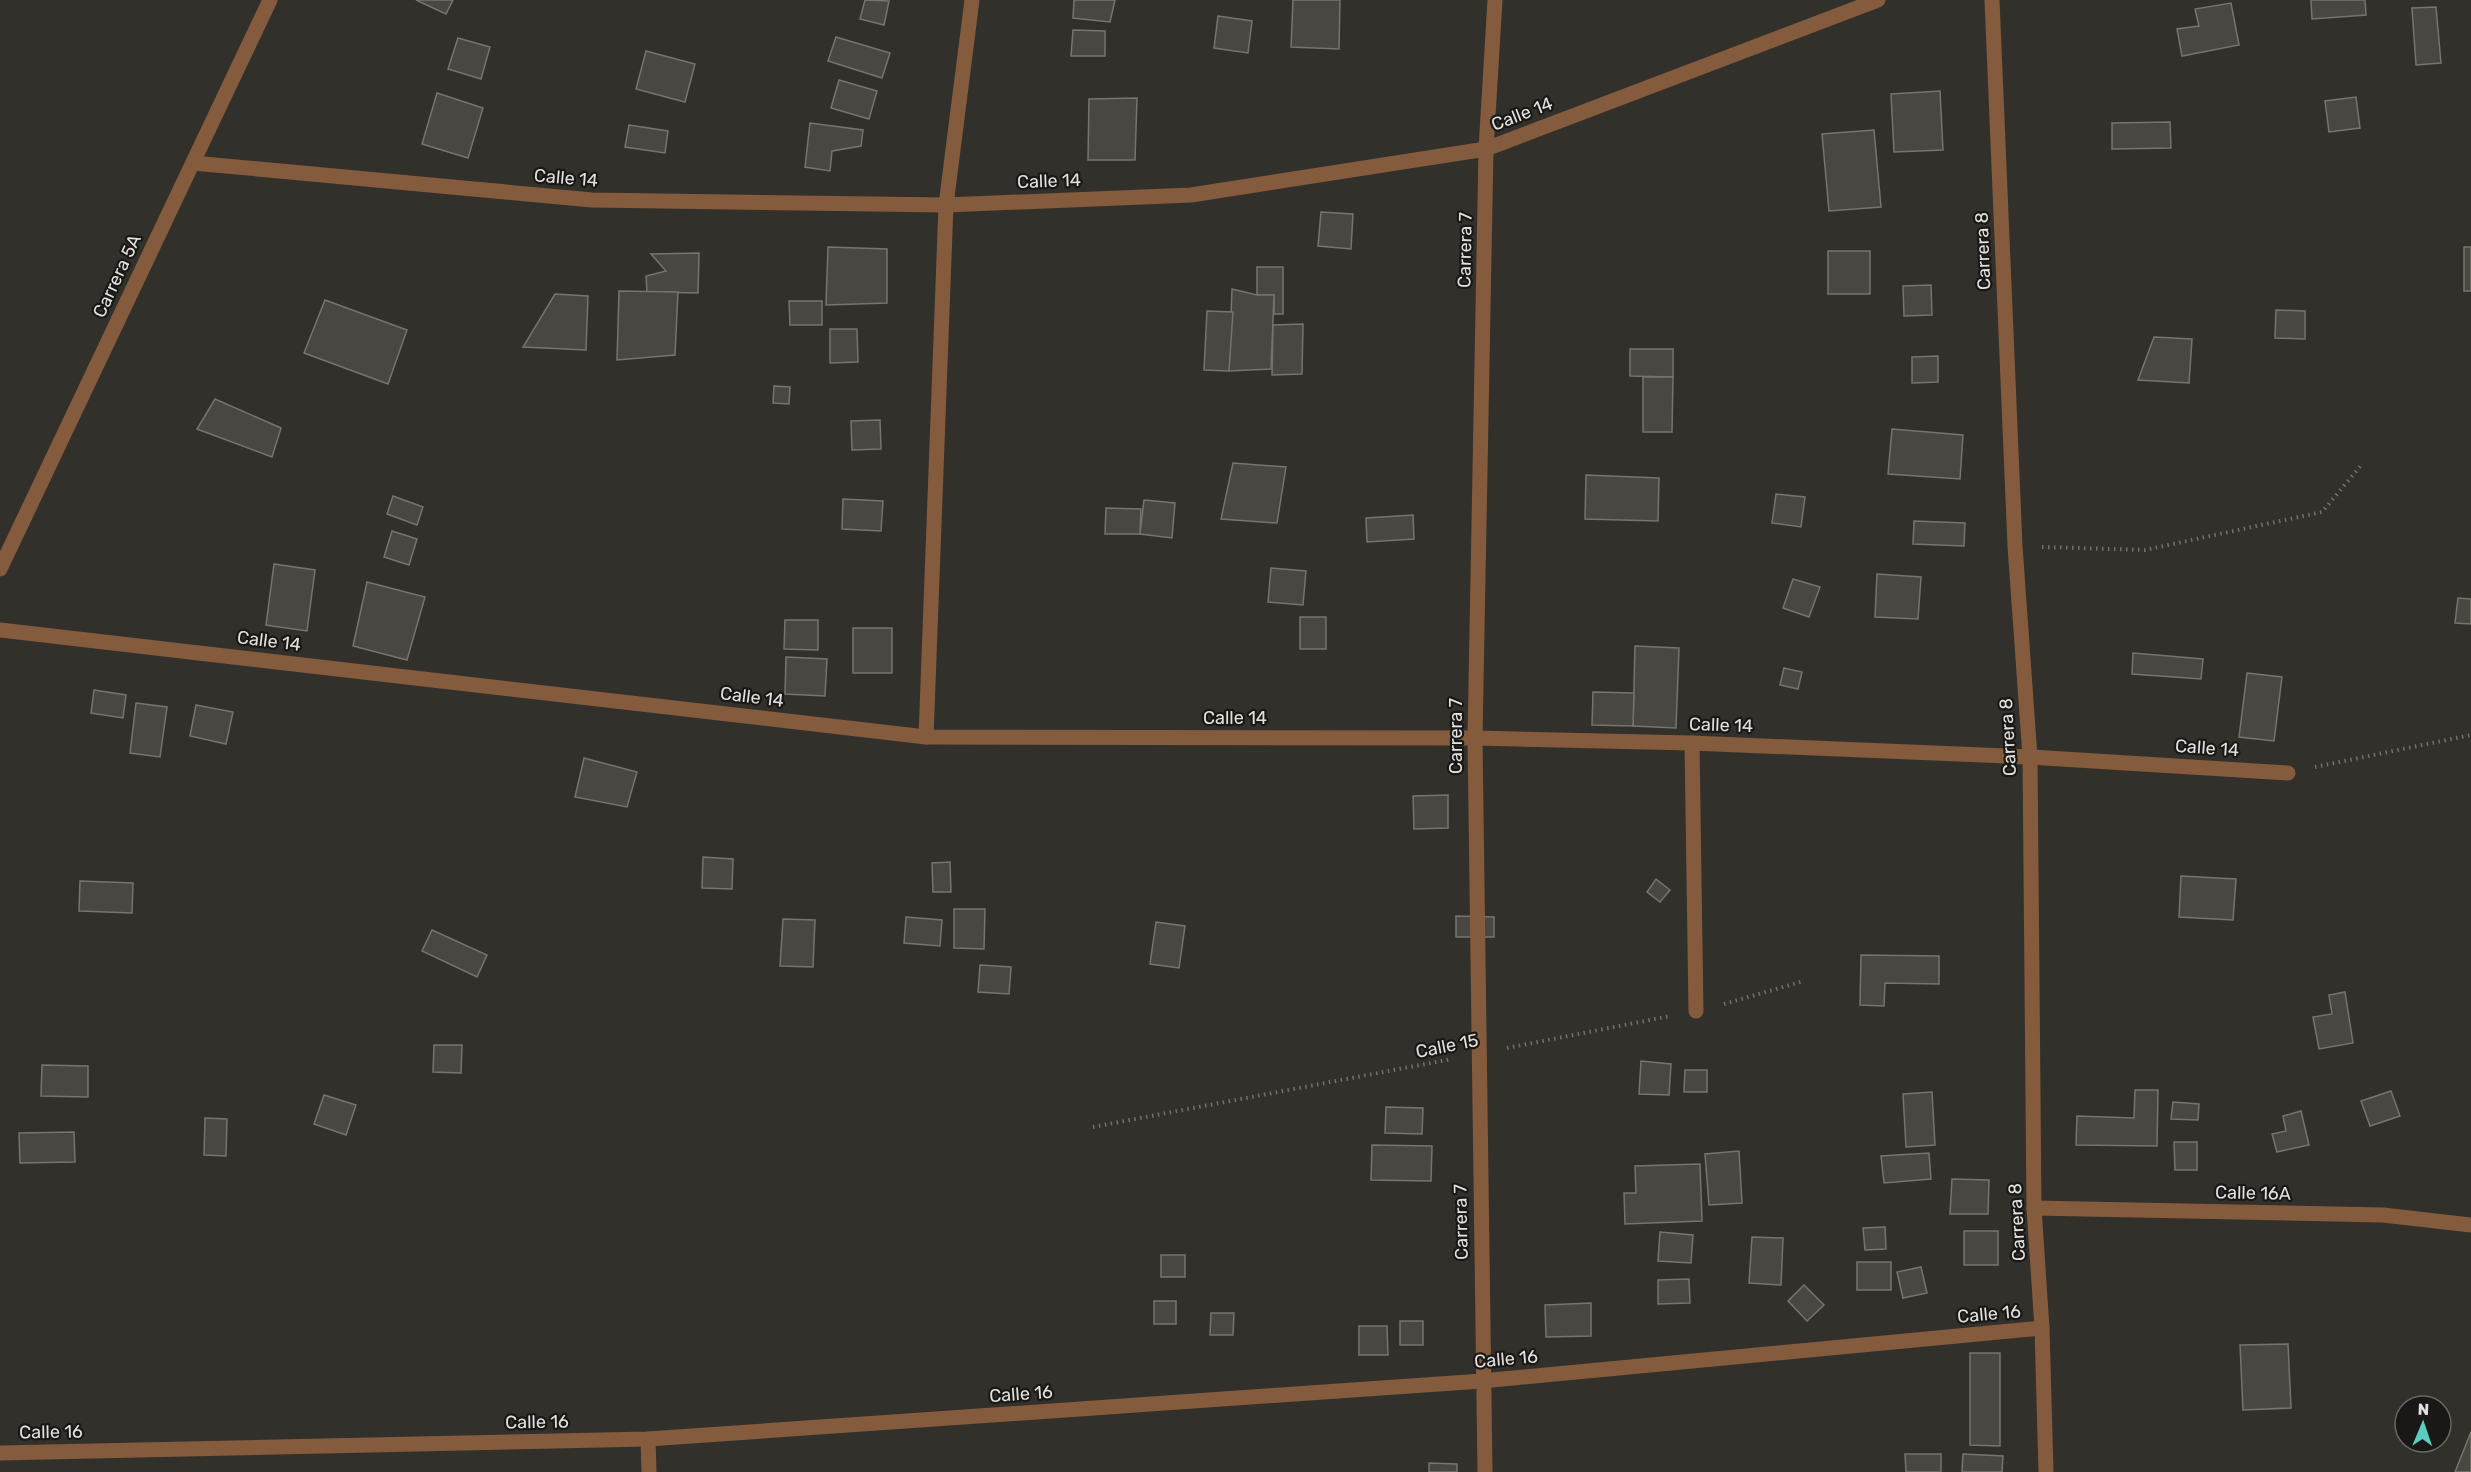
<svg xmlns="http://www.w3.org/2000/svg" width="2471" height="1472" viewBox="0 0 2471 1472" font-family="Rubik,sans-serif">
<style>
.building{fill:#494742;stroke:#77746e;stroke-width:1.5}
.lines{fill:none;stroke-linecap:round;stroke-linejoin:round}
.path{stroke:#73716d;stroke-width:4;stroke-dasharray:1.5 4.5;stroke-linecap:butt}
.minor{stroke:#855b3e;stroke-width:15}
.labels{text-anchor:middle;stroke-width:4.5;stroke-linejoin:round;paint-order:stroke}
.street-label{font-size:18px;fill:#e2e1de;stroke:#191816}
</style>
<rect width="100%" height="100%" fill="#32302b"/>
<!-- building -->
<g class="building">
<path d="M416,0h37l-7,14z"/>
<path d="M865,0l24,1 -5,24 -24,-6z"/>
<path d="M1074,0h41l-5,22 -37,-4z"/>
<path d="M1293,0h47l-1,49 -48,-2z"/>
<path d="M2311,0h54l1,15 -54,4z"/>
<path d="M2231,3l8,42 -57,11 -5,-27 22,-3 -4,-17z"/>
<path d="M2436,7l5,56 -25,2 -4,-57z"/>
<path d="M1218,16l34,5 -4,32 -34,-5z"/>
<path d="M1073,30l32,1v25h-34z"/>
<path d="M836,37l54,16 -8,25 -54,-17z"/>
<path d="M458,38l32,9 -9,32 -33,-10z"/>
<path d="M646,51l49,13 -10,38 -49,-13z"/>
<path d="M839,80l38,11 -8,28 -38,-11z"/>
<path d="M1940,91l3,59 -49,2 -3,-58z"/>
<path d="M437,93l46,15 -15,50 -46,-14z"/>
<path d="M2356,97l4,31 -31,4 -4,-31z"/>
<path d="M1137,98l-2,62h-47l1,-61z"/>
<path d="M2170,122l1,26 -59,1v-26z"/>
<path d="M810,123l53,7 -2,16 -29,5 -2,20 -25,-4z"/>
<path d="M629,125l39,6 -3,22 -40,-6z"/>
<path d="M1874,130l7,77 -52,4 -7,-77z"/>
<path d="M1321,212l32,2 -2,35 -33,-3z"/>
<path d="M828,247l59,2v54l-61,2z"/>
<rect x="2464" y="247" width="7" height="44"/>
<rect x="1828" y="251" width="42" height="43"/>
<path d="M699,253l-1,40 -51,-1 -1,-16 20,-5 -15,-17z"/>
<path d="M1257,267h26v47h-9v-19h-17z"/>
<path d="M1931,285l1,30 -28,1 -1,-30z"/>
<path d="M1232,289l25,6h17l-3,74 -42,2z"/>
<path d="M619,291l59,1 -3,63 -58,5z"/>
<path d="M555,294l33,2 -2,54 -63,-3z"/>
<path d="M325,300l82,30 -19,54 -84,-31z"/>
<path d="M789,301h33v24h-32z"/>
<path d="M2276,310l29,1v28l-30,-1z"/>
<path d="M1207,311l26,1 -4,59 -25,-1z"/>
<path d="M1303,324l-1,50 -30,1 1,-50z"/>
<path d="M830,329h27l1,33 -28,1z"/>
<path d="M2154,337l38,2 -3,44 -51,-3z"/>
<path d="M1630,349h43v28l-43,-1z"/>
<path d="M1938,356v26l-26,1v-26z"/>
<path d="M1643,377h30l-1,55h-29z"/>
<path d="M774,386l16,1 -1,17 -16,-1z"/>
<path d="M215,399l66,29 -9,29 -75,-28z"/>
<path d="M880,420l1,29 -29,1 -1,-29z"/>
<path d="M1892,429l71,6 -3,44 -72,-5z"/>
<path d="M1233,463l53,4 -9,56 -56,-4z"/>
<path d="M1586,475l73,3 -1,43 -73,-2z"/>
<path d="M1776,494l29,3 -4,30 -29,-4z"/>
<path d="M393,496l30,11 -6,18 -30,-11z"/>
<path d="M843,499l40,2 -2,30 -39,-2z"/>
<path d="M1144,500l31,3 -3,35 -32,-4z"/>
<path d="M1106,508l35,1 -1,25h-35z"/>
<path d="M1413,515l1,24 -47,3 -1,-24z"/>
<path d="M1914,521l51,2 -1,23 -51,-2z"/>
<path d="M392,531l25,8 -8,26 -25,-8z"/>
<path d="M274,564l41,6 -8,61 -41,-6z"/>
<path d="M1271,568l35,3 -3,34 -35,-3z"/>
<path d="M1877,574l44,3 -3,42 -43,-2z"/>
<path d="M1793,579l27,8 -11,30 -26,-9z"/>
<path d="M367,582l58,15 -18,63 -54,-14z"/>
<path d="M2458,598l13,1v25l-16,-1z"/>
<rect x="1300" y="617" width="26" height="32"/>
<path d="M785,620h33v30l-34,-1z"/>
<rect x="853" y="628" width="39" height="45"/>
<path d="M1635,646l44,2 -3,80 -43,-2z"/>
<path d="M2133,653l70,6 -2,20 -69,-5z"/>
<path d="M786,657l41,2 -2,37 -40,-2z"/>
<path d="M1784,668l18,4 -4,17 -18,-4z"/>
<path d="M2247,673l35,4 -8,64 -35,-4z"/>
<path d="M94,690l32,5 -3,23 -32,-5z"/>
<path d="M1593,692l41,1 -1,33 -41,-1z"/>
<path d="M136,703l31,4 -7,50 -30,-4z"/>
<path d="M196,705l37,7 -7,32 -36,-8z"/>
<path d="M584,758l53,14 -10,35 -52,-10z"/>
<path d="M1448,795v33l-34,1 -1,-33z"/>
<path d="M703,857l30,2 -1,30 -30,-1z"/>
<path d="M950,862l1,30h-18l-1,-29z"/>
<path d="M2181,876l55,3 -3,41 -54,-3z"/>
<path d="M1656,879l14,11 -10,12 -13,-10z"/>
<path d="M80,881l53,2 -1,30 -53,-2z"/>
<path d="M954,909h31l-1,40 -30,-1z"/>
<path d="M1456,916l38,1v20h-38z"/>
<path d="M906,917l36,3 -2,26 -36,-3z"/>
<path d="M783,919l32,1 -2,47 -33,-1z"/>
<path d="M1156,922l29,4 -6,42 -29,-4z"/>
<path d="M432,930l55,25 -10,22 -55,-26z"/>
<path d="M1861,955l78,1v28l-54,-1 -1,23 -24,-1z"/>
<path d="M980,965l31,2 -2,27 -31,-2z"/>
<path d="M2345,992l8,51 -34,6 -6,-32 19,-3 -3,-19z"/>
<path d="M434,1045h28l-1,28 -28,-1z"/>
<path d="M1641,1061l30,3 -2,31 -30,-1z"/>
<path d="M42,1065l46,1v31l-47,-1z"/>
<path d="M1685,1070h22v22h-23z"/>
<path d="M2135,1090h23l-1,56 -81,-1 1,-29 57,2z"/>
<path d="M2391,1091l9,25 -30,10 -9,-25z"/>
<path d="M1932,1092l3,53 -29,2 -3,-53z"/>
<path d="M324,1095l32,10 -10,30 -32,-11z"/>
<path d="M2173,1102l26,2 -1,16 -27,-1z"/>
<path d="M1386,1107l37,1 -1,26 -37,-1z"/>
<path d="M2301,1111l8,34 -32,7 -5,-18 14,-3 -3,-15z"/>
<path d="M205,1118l22,1 -1,37 -22,-1z"/>
<path d="M74,1132l1,30 -55,1 -1,-30z"/>
<path d="M2174,1142h23v28h-22z"/>
<path d="M1372,1145l60,1 -1,35 -60,-1z"/>
<path d="M1739,1151l3,52 -33,2 -4,-51z"/>
<path d="M1929,1153l2,26 -47,4 -3,-27z"/>
<path d="M1700,1164l2,57 -77,3 -1,-31h12l-1,-27z"/>
<path d="M1952,1179l37,1 -1,34h-38z"/>
<path d="M1885,1227l1,22 -21,1 -2,-22z"/>
<rect x="1964" y="1231" width="34" height="34"/>
<path d="M1660,1232l33,3 -2,28 -33,-2z"/>
<path d="M1752,1237l31,1 -2,47 -32,-2z"/>
<rect x="1161" y="1255" width="24" height="22"/>
<rect x="1857" y="1262" width="34" height="28"/>
<path d="M1921,1267l6,26 -24,5 -6,-26z"/>
<path d="M1689,1279l1,24 -32,1v-24z"/>
<path d="M1804,1285l20,20 -17,16 -19,-20z"/>
<rect x="1154" y="1301" width="22" height="23"/>
<path d="M1591,1303v33l-45,1 -1,-32z"/>
<path d="M1211,1313h23l-1,22h-23z"/>
<rect x="1400" y="1321" width="23" height="24"/>
<path d="M1359,1326h28l1,29h-29z"/>
<path d="M2288,1344l3,64 -48,2 -3,-65z"/>
<path d="M1970,1353h30v93l-30,-1z"/>
<path d="M2471,1432v40h-16z"/>
<path d="M1905,1454h36v18h-35z"/>
<path d="M1963,1454l40,2 -1,16h-40z"/>
<path d="M1429,1463l28,1v8h-28z"/>
</g>
<g class="lines">
<!-- path -->
<g class="path">
<path d="M2042,547l103,3 177,-38 41,-49"/>
<path d="M2315,767l156,-32"/>
<path d="M1724,1004l80,-23"/>
<path d="M1507,1048l163,-32"/>
<path d="M1093,1127l359,-68"/>
</g>
<!-- minor -->
<g class="minor">
<path d="M1992,0l23,546 15,211 4,451 8,120 4,144"/>
<path d="M193,163l399,37 354,5 245,-10 295,-46 392,-149"/>
<path d="M0,569l270,-569"/>
<path d="M0,630l926,107 549,1 217,5 338,14 258,16"/>
<path d="M926,737l20,-532 26,-205"/>
<path d="M1692,743l4,268"/>
<path d="M2034,1208l349,7 88,10"/>
<path d="M648,1439l1,33"/>
<path d="M0,1453l648,-14 834,-58 560,-53"/>
<path d="M1485,1472l-10,-734 11,-589 9,-149"/>
</g>
</g>
<g class="labels">
<!-- street labels -->
<g class="street-label">
<text transform="translate(1522 114) rotate(-21)" y="6">Calle 14</text>
<text transform="translate(566 178) rotate(5)" y="6">Calle 14</text>
<text transform="translate(1049 181) rotate(-2)" y="6">Calle 14</text>
<text transform="translate(1465 250) rotate(-89)" y="6">Carrera 7</text>
<text transform="translate(1983 251) rotate(-92)" y="6">Carrera 8</text>
<text transform="translate(117 276) rotate(-65)" y="6">Carrera 5A</text>
<text transform="translate(269 641) rotate(7)" y="6">Calle 14</text>
<text transform="translate(752 697) rotate(7)" y="6">Calle 14</text>
<text x="1235" y="724">Calle 14</text>
<text transform="translate(1721 725) rotate(2)" y="6">Calle 14</text>
<text transform="translate(1456 736) rotate(-90)" y="6">Carrera 7</text>
<text transform="translate(2008 737) rotate(-93)" y="6">Carrera 8</text>
<text transform="translate(2207 748) rotate(4)" y="6">Calle 14</text>
<text transform="translate(1447 1046) rotate(-11)" y="6">Calle 15</text>
<text transform="translate(2253 1193) rotate(1)" y="6">Calle 16A</text>
<text transform="translate(1461 1222) rotate(-91)" y="6">Carrera 7</text>
<text transform="translate(2017 1222) rotate(-93)" y="6">Carrera 8</text>
<text transform="translate(1989 1314) rotate(-5)" y="6">Calle 16</text>
<text transform="translate(1506 1359) rotate(-5)" y="6">Calle 16</text>
<text transform="translate(1021 1394) rotate(-4)" y="6">Calle 16</text>
<text transform="translate(537 1422) rotate(-1)" y="6">Calle 16</text>
<text transform="translate(51 1432) rotate(-1)" y="6">Calle 16</text>
</g>
</g>
<!-- north arrow -->
<g transform="translate(2423 1424) rotate(2)"><circle r="28" fill="#191816" stroke="#696866" stroke-width="1.5"/>
<path d="M0-4.5L10 22L0 15L-10 22Z" fill="#59cebe"/>
<text y="-9" font-size="16" font-weight="bold" text-anchor="middle" fill="#e2e1de">N</text>
</g>
</svg>
